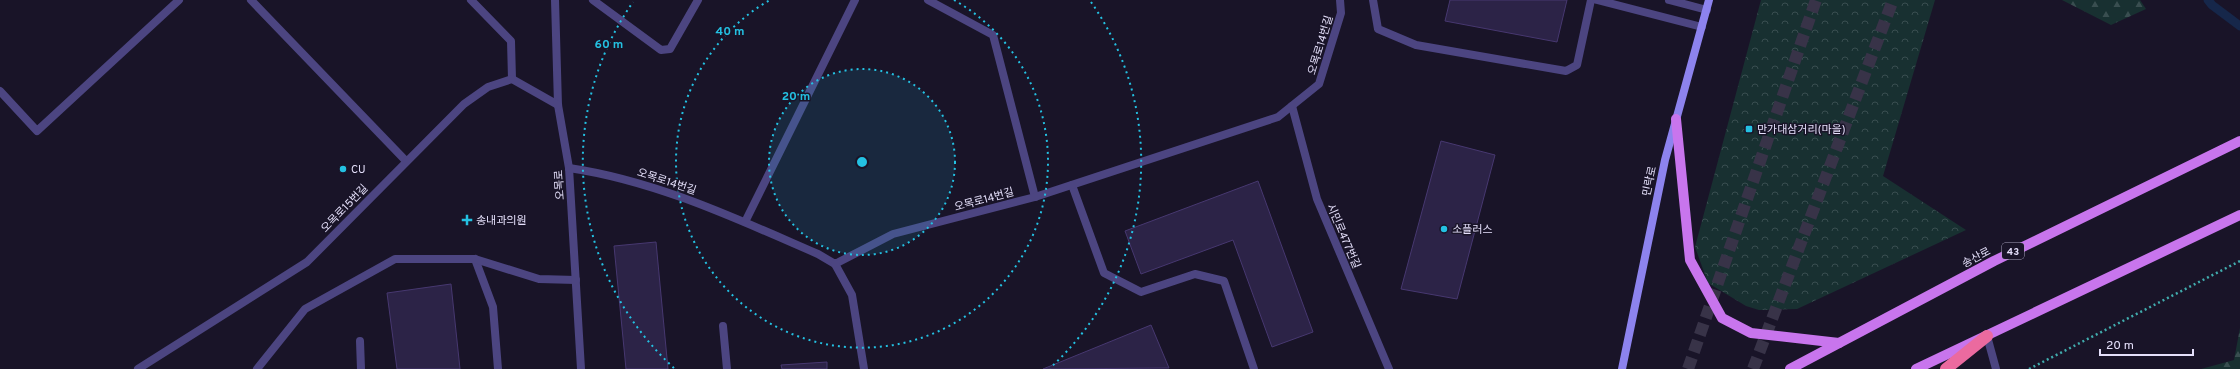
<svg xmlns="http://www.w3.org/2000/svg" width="2240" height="369" viewBox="0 0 2240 369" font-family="Overpass,'Noto Sans KR',sans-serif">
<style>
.forest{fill:url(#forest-firs)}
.park{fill:url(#park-crowns)}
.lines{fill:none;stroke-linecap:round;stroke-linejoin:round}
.stream{stroke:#16274a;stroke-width:9}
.building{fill:#2c2347;stroke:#473870}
.highway-tunnel{stroke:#383348;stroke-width:12;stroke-dasharray:12 6;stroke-linecap:butt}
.path{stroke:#41acad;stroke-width:2.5;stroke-dasharray:2 3;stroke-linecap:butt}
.lane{stroke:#4c4581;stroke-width:8}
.street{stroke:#4c4581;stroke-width:8}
.secondary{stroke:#8d83ee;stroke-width:8}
.primary{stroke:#c875ed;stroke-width:10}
.highway{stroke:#eb6a9f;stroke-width:12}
.ring{fill:none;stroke:#24c1e2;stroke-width:2;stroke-dasharray:2 4}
.poi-dot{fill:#24c1e2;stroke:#191428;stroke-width:1.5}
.labels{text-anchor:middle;stroke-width:3;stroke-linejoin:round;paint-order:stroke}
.shield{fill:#191428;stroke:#a8a3bc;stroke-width:1}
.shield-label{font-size:10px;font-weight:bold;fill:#e5e0fb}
.street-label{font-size:11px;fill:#e5e0fb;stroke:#191428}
.poi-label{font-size:11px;fill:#e5e0fb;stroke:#191428;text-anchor:start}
.centre{fill:#24c1e2;stroke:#191428;stroke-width:2}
.ring-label{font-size:12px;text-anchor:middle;font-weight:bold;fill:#24c1e2;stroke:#191428;stroke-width:3;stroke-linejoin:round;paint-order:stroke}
</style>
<defs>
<pattern id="forest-firs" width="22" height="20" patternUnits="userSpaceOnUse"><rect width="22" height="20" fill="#183031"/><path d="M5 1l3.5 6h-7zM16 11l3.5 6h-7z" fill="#394e50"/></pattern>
<pattern id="park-crowns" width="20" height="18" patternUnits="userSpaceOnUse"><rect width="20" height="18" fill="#183031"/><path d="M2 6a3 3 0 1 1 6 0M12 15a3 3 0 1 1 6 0" fill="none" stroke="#394e50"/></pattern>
</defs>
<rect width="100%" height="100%" fill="#191428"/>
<!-- forest -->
<g class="forest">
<path d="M2062,0h78l6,9 -35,16z"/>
<path d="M2240,328v41h-39l33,-9z"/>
</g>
<!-- park -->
<path class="park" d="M1761,0h174l-52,176 83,54 -169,79 -38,1 -13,-4 -38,-23 -13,-36z"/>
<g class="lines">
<!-- stream -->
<path class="stream" d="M2208,0l4,5 28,21"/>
</g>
<!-- building -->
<g class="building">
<path d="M1450,0h117l-10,42 -112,-21z"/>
<path d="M1441,141l54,14 -38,144 -56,-10z"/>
<path d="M1258,181l55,151 -41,15 -39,-107 -92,34 -16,-43z"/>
<path d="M656,242l12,127h-42l-12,-123z"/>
<path d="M451,284l9,85h-63l-10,-76z"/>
<path d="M1151,325l18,43 -126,1z"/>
<path d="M827,362v7h-45l-1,-4z"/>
</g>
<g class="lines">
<!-- highway-tunnel -->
<g class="highway-tunnel">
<path d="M1688,369l128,-369"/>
<path d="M1753,369l140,-369"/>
</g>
<!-- path -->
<path class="path" d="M2029,369l211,-108"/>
<!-- lane -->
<g class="lane">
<path d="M471,0l40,41 1,38"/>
<path d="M593,0l68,50 9,-1 28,-49"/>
<path d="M928,0l65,35 42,162"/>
<path d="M1373,0l5,29 38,16 150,26 11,-6 14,-65"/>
<path d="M1597,0l105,27"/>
<path d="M1669,0l38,10"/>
<path d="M1072,185l32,88 37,19 54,-18 29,7 30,88"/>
<path d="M475,259l18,48 5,62"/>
<path d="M723,326l4,43"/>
<path d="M1987,336l9,33"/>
<path d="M360,341l1,28"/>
<path d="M257,369l48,-60 90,-50h80l64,20 37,1"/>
</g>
<!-- street -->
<g class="street">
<path d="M251,0l155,161"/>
<path d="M555,0l3,105 11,63 12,201"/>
<path d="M0,91l37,40 142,-131"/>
<path d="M1292,106l25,93 72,170"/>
<path d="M569,168c88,13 168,51 249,86l17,10 58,-30 142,-37 243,-80 41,-33 22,-71 -1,-13"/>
<path d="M745,222l110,-222"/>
<path d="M835,264l17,31 12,74"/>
<path d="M138,369l169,-107 157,-158 24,-17 24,-8 46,26"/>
</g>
<!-- secondary -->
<path class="secondary" d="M1622,369l43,-209 44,-160"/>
<!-- primary -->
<g class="primary">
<path d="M1676,119l14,141 32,58 29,15 88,10"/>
<path d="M1790,369l204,-108 246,-120"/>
<path d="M1916,369l324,-154"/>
</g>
<!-- highway -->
<path class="highway" d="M1946,369l41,-33"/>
</g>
<!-- distance rings -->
<circle cx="862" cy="162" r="93" fill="#24c1e2" fill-opacity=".12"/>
<g class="ring">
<circle cx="862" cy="162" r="93"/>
<path d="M954 0A186 186 0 1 1 770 0"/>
<path d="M674 368A279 279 0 0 1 633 2M1091 2A279 279 0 0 1 1050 368"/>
</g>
<!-- markers -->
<g class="poi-dot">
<rect x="1745" y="125" width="8" height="8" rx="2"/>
<circle cx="343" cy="169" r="4"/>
<path d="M465 214h4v4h4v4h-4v4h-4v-4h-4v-4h4z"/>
<circle cx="1444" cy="229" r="4"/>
</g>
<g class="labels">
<!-- shield labels -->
<rect class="shield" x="2002" y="243" width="22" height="16" rx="3"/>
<g class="shield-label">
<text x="2013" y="255">43</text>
</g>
<!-- street labels -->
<g class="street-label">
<text transform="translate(1320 45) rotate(-73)" y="4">오목로14번길</text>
<text transform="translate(667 181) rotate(18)" y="4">오목로14번길</text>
<text transform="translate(1649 181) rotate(-78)" y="4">민락로</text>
<text transform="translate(559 185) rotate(-94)" y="4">오목로</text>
<text transform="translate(984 199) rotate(-15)" y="4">오목로14번길</text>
<text transform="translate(344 208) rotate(-46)" y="4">오목로15번길</text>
<text transform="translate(1344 236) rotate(67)" y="4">시민로477번길</text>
<text transform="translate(1976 257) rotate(-28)" y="4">송산로</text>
</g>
<!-- poi labels -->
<g class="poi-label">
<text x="1757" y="133">만가대삼거리(마을)</text>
<text x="351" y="173">CU</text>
<text x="476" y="224">송내과의원</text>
<text x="1452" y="233">소플러스</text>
</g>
</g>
<circle cx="862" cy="162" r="6" class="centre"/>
<g class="ring-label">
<text x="730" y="35">40 m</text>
<text x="609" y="48">60 m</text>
<text x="796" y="100">20 m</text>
</g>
<!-- scale -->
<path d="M2100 349v6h93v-6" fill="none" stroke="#e5e0fb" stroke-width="2"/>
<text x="2106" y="349" font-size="12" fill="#e5e0fb" stroke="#191428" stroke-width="3" paint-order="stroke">20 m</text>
</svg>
